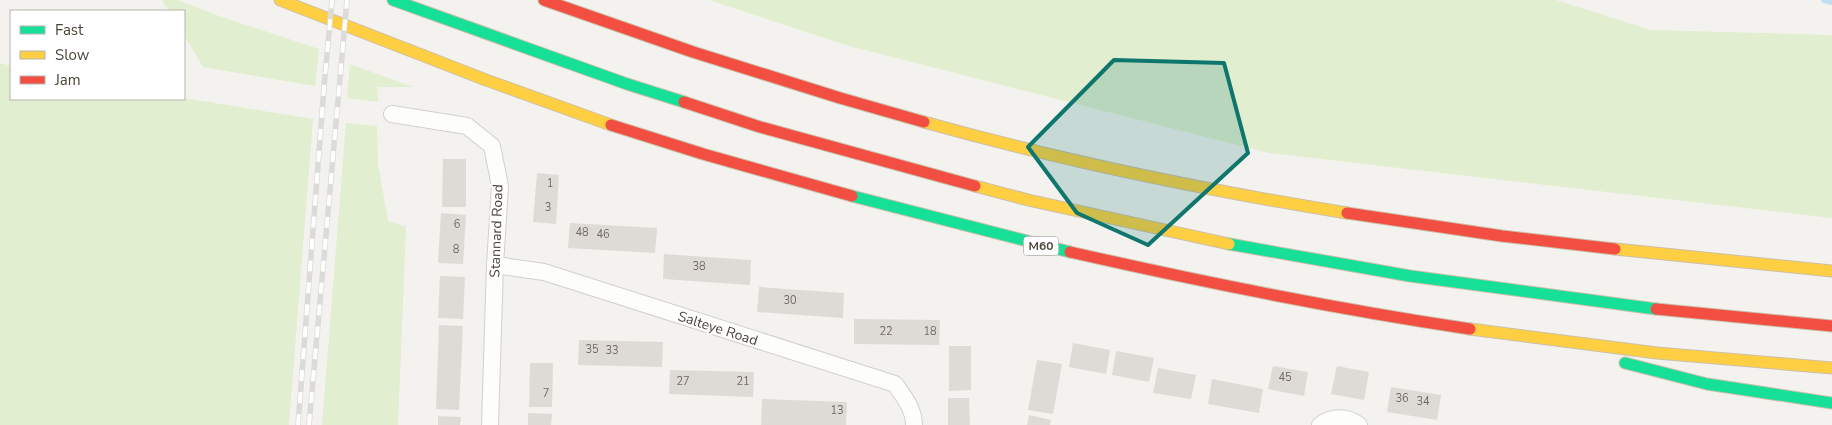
<svg xmlns="http://www.w3.org/2000/svg" width="1832" height="425" viewBox="0 0 1832 425" font-family="'Nunito Sans',sans-serif">
<style>
.green{fill:#e1eecf}
.lines{fill:none;stroke-linecap:round;stroke-linejoin:round}
.stream{stroke:#c0ddf1;stroke-width:6}
.building{fill:#dedbd6}
.street-casing{stroke:#d2d0cb;stroke-width:18}
.fast-casing{stroke:#ccbfa9;stroke-width:13}
.slow-casing{stroke:#ccbfa9;stroke-width:13}
.jam-casing{stroke:#ccbfa9;stroke-width:13}
.street{stroke:#fdfdfc;stroke-width:16}
.fast{stroke:#16e098;stroke-width:11}
.slow{stroke:#ffcf43;stroke-width:11}
.jam{stroke:#f24e42;stroke-width:11}
.rail-casing{stroke:#dbdbda;stroke-width:5.5}
.rail{stroke:#fff;stroke-width:4;stroke-dasharray:11;stroke-linecap:butt}
.marked{fill:#0f766e;fill-opacity:0.2;stroke:#0f766e;stroke-width:4;stroke-linejoin:round}
.labels{text-anchor:middle;stroke-width:4;stroke-linejoin:round;paint-order:stroke}
.number-label{font-size:11px;fill:#706a61}
.shield{fill:#fff;stroke:#817c74;stroke-width:1}
.shield-label{font-size:12px;font-weight:bold;fill:#4b4439}
.street-label{font-size:14px;fill:#4b4439;stroke:#fff}
</style>
<rect width="100%" height="100%" fill="#f4f2ee"/>
<!-- green -->
<g class="green">
<path d="M162,0h16l41,16 100,33 -4,37 -112,-19 -19,-32v-24h-15z"/>
<path d="M709,0h847l95,30 179,5 2,1v182l-563,-65 -420,-107z"/>
<path d="M0,63l11,3v33l173,-1 129,21 -24,306h-289z"/>
<path d="M350,64l63,23h-36l1,15 -31,-4z"/>
<path d="M346,123l31,3 1,38 10,57 18,6 -8,198h-76z"/>
</g>
<g class="lines">
<!-- stream -->
<path class="stream" d="M1824,0l8,2"/>
</g>
<!-- building -->
<g class="building">
<path d="M443,159h23v48h-24z"/>
<path d="M537,173l22,2 -3,49 -23,-2z"/>
<path d="M441,213l25,2 -3,49 -25,-1z"/>
<path d="M570,223l87,5 -2,25 -87,-5z"/>
<path d="M664,254l87,6 -1,25 -87,-6z"/>
<path d="M440,276l25,1 -2,42 -25,-1z"/>
<path d="M759,287l85,6 -1,25 -86,-6z"/>
<path d="M854,319l86,1 -1,25 -85,-1z"/>
<path d="M439,325l24,1 -4,84 -23,-1z"/>
<path d="M579,340l84,2 -1,25 -84,-2z"/>
<path d="M1073,343l37,7 -4,24 -37,-7z"/>
<path d="M949,346h22v44l-22,1z"/>
<path d="M1116,351l38,7 -5,24 -37,-7z"/>
<path d="M1037,360l25,4 -9,50 -25,-4z"/>
<path d="M530,363h23l-1,44h-23z"/>
<path d="M1273,366l35,6 -4,24 -36,-7z"/>
<path d="M1337,366l32,6 -5,28 -33,-6z"/>
<path d="M1158,368l38,7 -5,24 -38,-6z"/>
<path d="M670,370l84,2 -1,25 -84,-3z"/>
<path d="M1212,379l51,10 -4,24 -51,-9z"/>
<path d="M1391,387l50,8 -4,25 -50,-8z"/>
<path d="M948,398h21l1,27h-22z"/>
<path d="M762,399l85,3 -1,23h-85z"/>
<path d="M528,413l24,1 -1,11h-23z"/>
<path d="M1029,415l22,5 -1,5h-23z"/>
<path d="M438,416l23,1 -1,8h-22z"/>
</g>
<g class="lines">
<!-- street casing -->
<g class="street-casing">
<g id="street">
<path d="M392,114l75,12 25,20 8,40 -5,79 -5,160"/>
<path d="M495,265l49,7 351,112c9,13 19,25 19,41"/>
<path d="M1320,425c12,-9 27,-9 39,0"/>
</g>
</g>
<!-- fast casing -->
<g class="fast-casing">
<g id="fast">
<path d="M393,0l234,84 57,18"/>
<path d="M852,196l218,56"/>
<path d="M1229,244l181,32 246,33"/>
<path d="M1625,363l82,21 125,19"/>
</g>
</g>
<!-- slow casing -->
<g class="slow-casing">
<g id="slow">
<path d="M280,0l206,80 125,45"/>
<path d="M924,122c139,39 280,68 423,91"/>
<path d="M975,186l53,14 201,44"/>
<path d="M1615,249l217,22"/>
<path d="M1470,329l187,24 175,15"/>
</g>
</g>
<!-- jam casing -->
<g class="jam-casing">
<g id="jam">
<path d="M544,0l149,52 147,46 84,24"/>
<path d="M684,102l76,25 215,59"/>
<path d="M611,125l92,29 149,42"/>
<path d="M1347,213l155,23 113,13"/>
<path d="M1070,252c132,30 266,57 400,77"/>
<path d="M1656,309l176,17"/>
</g>
</g>
<!-- street -->
<use href="#street" class="street"/>
<!-- fast -->
<use href="#fast" class="fast"/>
<!-- slow -->
<use href="#slow" class="slow"/>
<!-- jam -->
<use href="#jam" class="jam"/>
<!-- rail casing -->
<g class="rail-casing">
<g id="rail">
<path d="M298,425l26,-338 8,-87"/>
<path d="M309,425l38,-425"/>
</g>
</g>
<!-- rail -->
<use href="#rail" class="rail"/>
</g>
<!-- marked area -->
<path class="marked" d="M1114,60l110,3 24,90 -100,92 -71,-32 -49,-66z"/>
<g class="labels">
<!-- number labels -->
<g class="number-label">
<text x="550" y="187">1</text>
<text x="548" y="211">3</text>
<text x="457" y="228">6</text>
<text x="582" y="236">48</text>
<text x="603" y="238">46</text>
<text x="456" y="253">8</text>
<text x="699" y="270">38</text>
<text x="790" y="304">30</text>
<text x="886" y="335">22</text>
<text x="930" y="335">18</text>
<text x="592" y="353">35</text>
<text x="612" y="354">33</text>
<text x="1285" y="381">45</text>
<text x="683" y="385">27</text>
<text x="743" y="385">21</text>
<text x="546" y="397">7</text>
<text x="1402" y="402">36</text>
<text x="1423" y="405">34</text>
<text x="837" y="414">13</text>
</g>
<!-- shield labels -->
<rect class="shield" x="1023.5" y="236.5" width="35" height="19" rx="4"/>
<g class="shield-label">
<text x="1041" y="250">M60</text>
</g>
<!-- street labels -->
<g class="street-label">
<text transform="translate(496 231) rotate(-88)" y="5">Stannard Road</text>
<text transform="translate(718 328) rotate(18)" y="5">Salteye Road</text>
</g>
</g>
<!-- legend -->
<rect x="10" y="10" width="175" height="90" fill="#ffffff" stroke="#b7b4b0"/>
<rect x="20" y="26" width="25" height="8" fill="#16e098" stroke="#b7b4b0"/>
<text x="55" y="35" font-size="15" fill="#4b4439">Fast</text>
<rect x="20" y="51" width="25" height="8" fill="#ffcf43" stroke="#b7b4b0"/>
<text x="55" y="60" font-size="15" fill="#4b4439">Slow</text>
<rect x="20" y="76" width="25" height="8" fill="#f24e42" stroke="#b7b4b0"/>
<text x="55" y="85" font-size="15" fill="#4b4439">Jam</text>
</svg>
